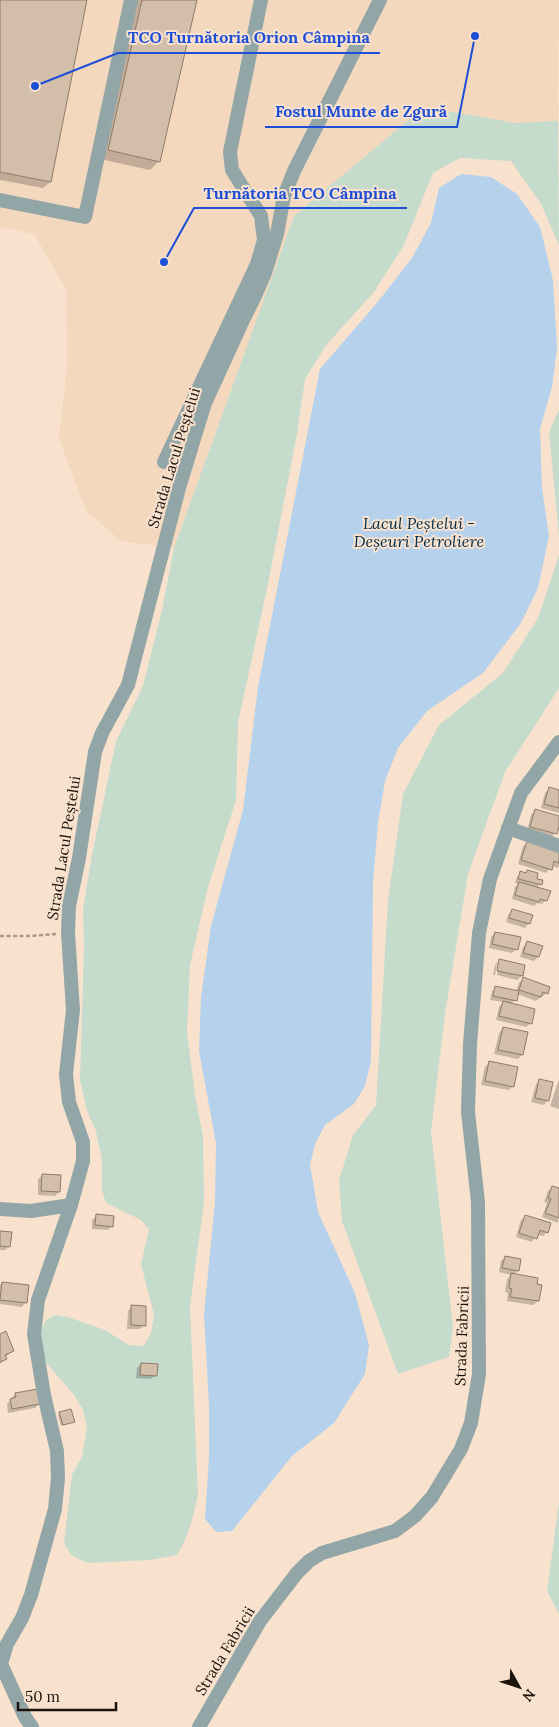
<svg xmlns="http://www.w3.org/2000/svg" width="559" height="1727" viewBox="0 0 559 1727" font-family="Lora,serif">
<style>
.built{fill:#f4d8bd}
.green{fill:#c5dccd}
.water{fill:#b5d1eb}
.shadow{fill:#0003}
.building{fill:#d3beaa;stroke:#8f7b68}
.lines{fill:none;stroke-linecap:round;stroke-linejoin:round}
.path{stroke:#a89888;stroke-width:2.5;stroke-dasharray:4 2.5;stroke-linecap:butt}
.minor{stroke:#93a6a7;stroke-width:14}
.labels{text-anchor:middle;stroke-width:4;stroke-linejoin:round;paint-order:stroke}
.street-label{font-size:15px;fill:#1b140d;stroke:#f8e2cd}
.water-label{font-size:16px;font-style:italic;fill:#002c4d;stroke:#f8e2cd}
.leader{fill:none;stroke:#1d4ed8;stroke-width:2}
.callout-dot{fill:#1d4ed8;stroke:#f8e2cd;stroke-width:2}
.callout-label{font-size:16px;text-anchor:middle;font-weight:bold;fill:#1d4ed8;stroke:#f8e2cd;stroke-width:4;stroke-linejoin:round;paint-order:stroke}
</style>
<rect width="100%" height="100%" fill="#f8e2cd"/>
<!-- built -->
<path class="built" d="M0,0h559l-1,121 -43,2 -91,-16 -130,109 -120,332 -53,-7 -35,-30 -27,-72 8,-72 -1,-78 -32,-55 -34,-7z"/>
<!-- green -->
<g class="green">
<path d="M424,107l91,16 43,-2 1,124 -18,-41 -30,-43 -51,-3 -27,15 -29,72 -30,47 -47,52 -22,35 -8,55 -29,150 -30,139 -2,77 -28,87 -18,78 -3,67 8,63 8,41 1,67 -14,103 8,189c-5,23 -9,40 -21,60l-27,5 -63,3 -16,-8 -7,-12 8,-68 10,-18 5,-30 -4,-17 -9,-15 -30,-35 -5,-27 7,-13 9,-5 13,2 37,13 24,15 15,1 7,-13 3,-18 -13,-51 8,-35 -8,-9 -35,-17 -4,-13v-30l-6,-29 -9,-20 -7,-31 4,-132 -1,-39 9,-54 24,-114 27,-55 19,-76 12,-62 120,-332z"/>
<path d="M559,410v126l-10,-104z"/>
<path d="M559,555v133l-54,84 -37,102 -23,140 -14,117 22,196 -4,30 -51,17 -56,-153 -3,-41 14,-45 23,-30 12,-205 15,-106 36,-69 64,-52 35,-55z"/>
<path d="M559,1502v112l-12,-23z"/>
</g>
<!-- water -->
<path class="water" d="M461,174l30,3 26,17 23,33 13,53 4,68 -5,39 -12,42 2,59 7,48 -11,52 -17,35 -38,50 -56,38 -29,37 -13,33 -7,42 -5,60 -2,178 -6,25 -11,18 -29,21 -10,19 -5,21 8,47 37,81 14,52 -4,29 -31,49 -42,33 -60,75 -16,1 -11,-13 4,-62v-52l-5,-91 11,-112 1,-59 -17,-92 2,-54 10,-71 32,-116 15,-123 62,-318 56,-65 36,-46 19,-35 8,-35z"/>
<!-- shadow -->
<g class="shadow">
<path d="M0,0h86l-36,182 -7,6 -43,-8z"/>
<path d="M136,0h59l-36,161 -9,9 -50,-11z"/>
<path d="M549,789l10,3v21l-18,-5 4,-15z"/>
<path d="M535,810l24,7 -4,16 -4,5 -24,-7 4,-16z"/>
<path d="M528,842l31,10v14l-1,2 -6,-2 -6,7 -28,-9 5,-18z"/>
<path d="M527,871l8,9 6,1 -4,7 9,12 -4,4 -5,-1 -3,3 -22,-7 3,-12 3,-3 -3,-1 2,-6 4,-4 4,1z"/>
<path d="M512,910l17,13 -4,5 -19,-6 2,-7z"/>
<path d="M495,933l22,16 -5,4 -23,-5 2,-11z"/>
<path d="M527,943l14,4 -3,10 -4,4 -14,-4 3,-10z"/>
<path d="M499,961l23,15 -5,4 -20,-5 2,-11h-2l-2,11h-2l2,-10z"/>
<path d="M523,979l24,14 -11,8 -19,-7 -2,6 -4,4 20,19 -5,4 -30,-7 3,-13 4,-5 -13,-2 2,-9 4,-4 20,4 3,-8z"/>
<path d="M503,1028l19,27 -4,4 -24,-5 5,-21z"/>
<path d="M489,1063l24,23 -4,4 -28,-5 4,-18z"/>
<path d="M559,1079v30l-9,-3z"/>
<path d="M540,1080l8,20 -4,5 -13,-3 5,-18z"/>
<path d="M43,1175l16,17 -4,4 -17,-1v-16z"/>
<path d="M553,1187l6,2 -1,34 -16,-6 5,-14 -3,-1 4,-11z"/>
<path d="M97,1215l15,11 -4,4 -16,-1v-9z"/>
<path d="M526,1216l21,16 -4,4 -6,-2 -5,8 -16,-5 5,-17z"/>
<path d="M0,1232l9,14 -4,4h-5z"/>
<path d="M505,1257l13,14 -5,4 25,26 -5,4 -26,-4 1,-8 -3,-1 2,-13 4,-4 -12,-3 2,-11z"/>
<path d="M2,1283l24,19 -4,5 -22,-3v-19z"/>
<path d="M132,1306l12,19 -4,4h-13l1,-18z"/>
<path d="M0,1335l13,16 -8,6 1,2 -6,5z"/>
<path d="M141,1364l15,11 -5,4 -15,-1 1,-10z"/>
<path d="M15,1394l24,10 -4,4 -27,5 -1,-9z"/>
<path d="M60,1413l13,9 -12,4 -3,-11z"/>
</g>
<!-- building -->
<g class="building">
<path d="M0,0h87l-36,182 -51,-10z"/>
<path d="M142,0h55l-37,162 -52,-12z"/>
<path d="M549,787l10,3v18l-15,-4z"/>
<path d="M535,809l24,7v10l-2,8 -27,-7z"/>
<path d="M527,841l32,10v12l-5,-2 -2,9 -31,-10z"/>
<path d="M527,870l11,3 -1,6 6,1 -1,5 -24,-6 2,-8 6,2z"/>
<path d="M519,882l32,9 -4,10 -7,-2 -1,3 -24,-7z"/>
<path d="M512,909l21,6 -3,9 -21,-6z"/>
<path d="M495,932l26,5 -3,13 -26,-6z"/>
<path d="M527,941l16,5 -4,11 -16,-4z"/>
<path d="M499,959l26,6 -2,11 -26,-5z"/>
<path d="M523,977l27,10 -2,7 -5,-2 -2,5 -22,-7z"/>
<path d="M495,986l24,5 -2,10 -24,-5z"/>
<path d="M503,1001l32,8 -3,15 -33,-8z"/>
<path d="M503,1027l25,5 -5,23 -25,-5z"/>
<path d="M489,1061l29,6 -4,20 -29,-6z"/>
<path d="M539,1079l14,3 -4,19 -14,-3z"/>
<path d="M42,1174l19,1 -1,17 -19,-1z"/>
<path d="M552,1186l7,2v30l-14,-5 6,-14 -3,-1z"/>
<path d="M96,1214l18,2 -1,11 -18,-2z"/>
<path d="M525,1215l26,8 -3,10 -8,-3 -3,9 -18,-6z"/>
<path d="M0,1231l12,1 -2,15 -10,-1z"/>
<path d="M505,1256l16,3 -2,12 -17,-3z"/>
<path d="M511,1273l27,5 -1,6 5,1 -3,16 -29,-4 2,-8 -3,-1z"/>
<path d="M2,1282l27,3 -2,18 -27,-3z"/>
<path d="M131,1305l15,1v20l-15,-1z"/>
<path d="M6,1331l8,20 -9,4 2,4 -7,3v-28z"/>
<path d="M141,1363l17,1 -1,12 -17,-1z"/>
<path d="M38,1389l2,15 -28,5 -2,-10 6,-2 -1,-4z"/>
<path d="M71,1409l4,13 -12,3 -4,-13z"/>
</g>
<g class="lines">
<!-- path -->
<path class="path" d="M0,936h28l28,-2"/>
<!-- minor -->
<g class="minor">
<path d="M0,200l85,17 46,-217"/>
<path d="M164,462l93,-198 7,-24 -3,-24 -29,-46 -2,-18 31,-152"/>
<path d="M508,828l51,18"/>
<path d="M0,1209l31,2 40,-6"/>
<path d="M32,1727l-7,-10 -24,-53 6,-20 15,-26 9,-23 24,-86 3,-31 -1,-27 -13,-56 -10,-61 4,-34 33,-95 12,-44v-19l-14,-40 -3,-28 7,-64 -5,-77 1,-27 10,-48 16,-106 7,-19 26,-48 51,-197 26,-85 38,-83 12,-24 10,-23 12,-39 7,-38 10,-25 86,-171"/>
<path d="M199,1727l61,-106 37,-48 12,-12 13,-8 73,-22 20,-15 17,-19 29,-48 10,-26 8,-49 -1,-172 -10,-90 2,-68 9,-111 11,-54 31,-86 38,-51"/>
</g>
</g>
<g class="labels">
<!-- street labels -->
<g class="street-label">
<text transform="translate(174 458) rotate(-73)" y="5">Strada Lacul Peștelui</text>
<text transform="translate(64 848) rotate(-81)" y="5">Strada Lacul Peștelui</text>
<text transform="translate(462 1336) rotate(-88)" y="5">Strada Fabricii</text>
<text transform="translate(225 1651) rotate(-59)" y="5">Strada Fabricii</text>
</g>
<!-- water labels -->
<g class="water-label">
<text x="419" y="529">Lacul Peștelui -<tspan x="419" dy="18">Deșeuri Petroliere</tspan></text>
</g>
</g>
<!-- callouts -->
<path class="leader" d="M35 86L118 53H380M475 36L457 127H265M164 262L194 208H407"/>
<g class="callout-dot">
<circle cx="35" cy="86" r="5"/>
<circle cx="475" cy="36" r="5"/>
<circle cx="164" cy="262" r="5"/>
</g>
<g class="callout-label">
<text x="249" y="43">TCO Turnătoria Orion Câmpina</text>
<text x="361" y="117">Fostul Munte de Zgură</text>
<text x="300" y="199">Turnătoria TCO Câmpina</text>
</g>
<!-- north arrow -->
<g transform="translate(519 1687) rotate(130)" stroke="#f8e2cd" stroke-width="4" paint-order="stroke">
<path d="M0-4L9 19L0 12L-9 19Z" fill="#1b140d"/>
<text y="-8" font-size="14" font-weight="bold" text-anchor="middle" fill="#1b140d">N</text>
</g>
<!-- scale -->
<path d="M18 1702v8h98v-8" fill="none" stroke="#1b140d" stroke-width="2.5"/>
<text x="25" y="1702" font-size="15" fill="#1b140d" stroke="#f8e2cd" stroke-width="4" paint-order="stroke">50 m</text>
</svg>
